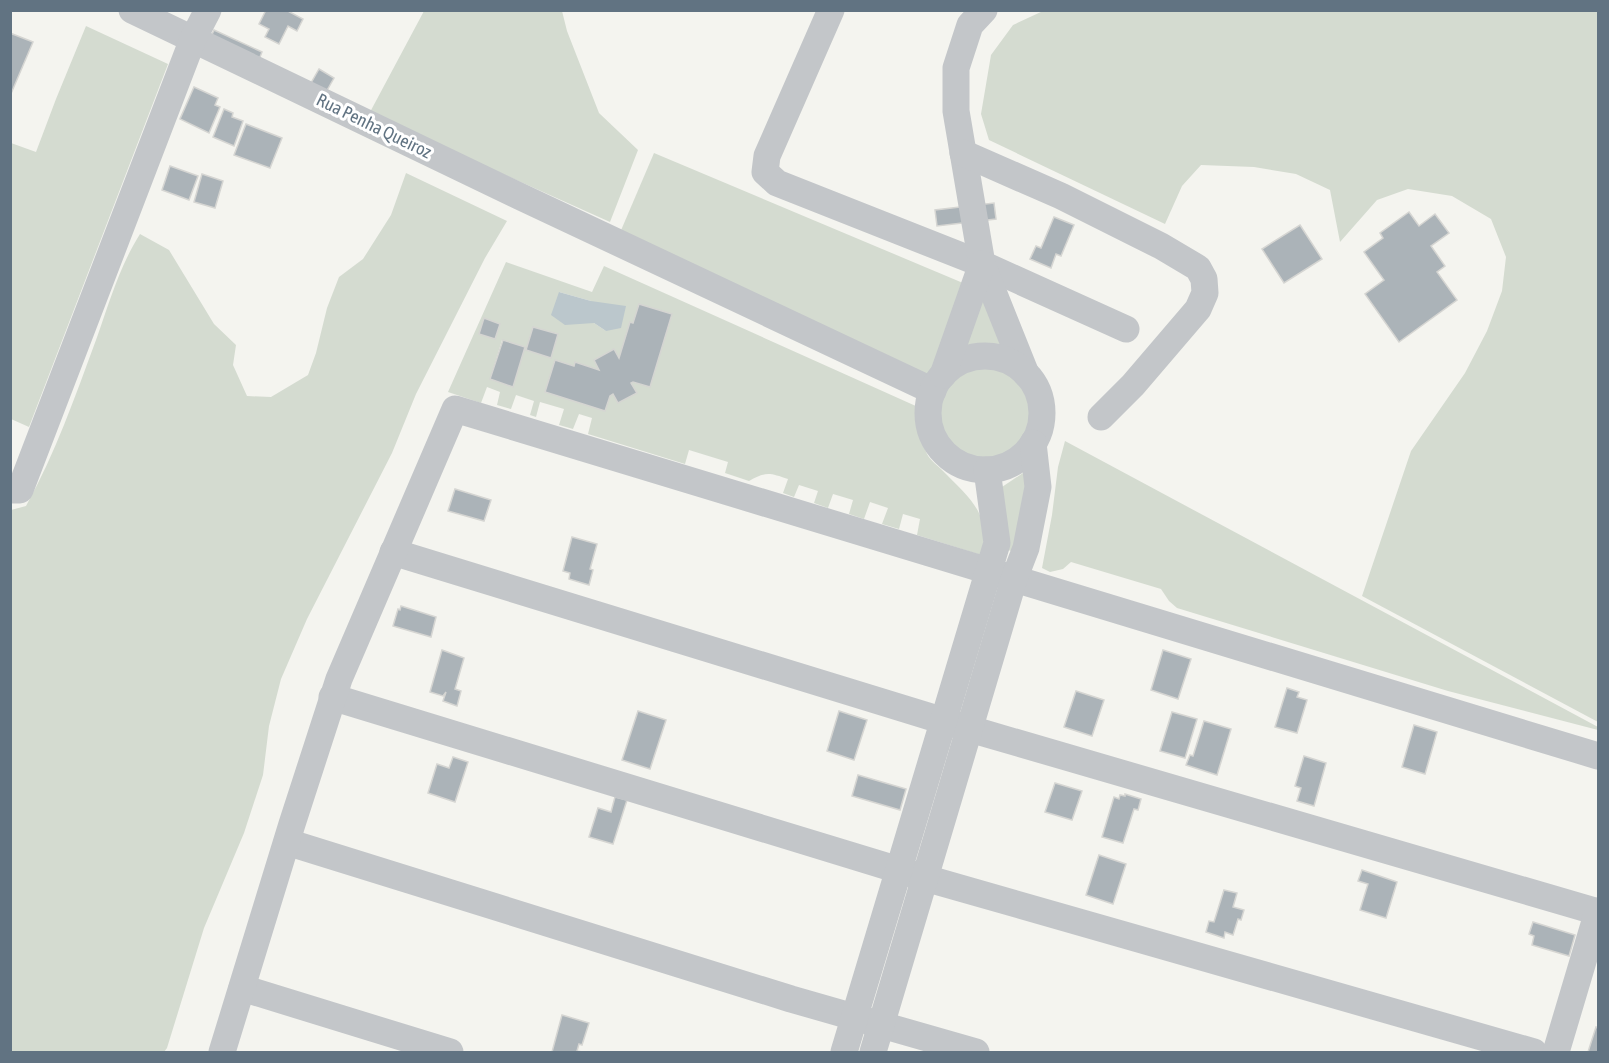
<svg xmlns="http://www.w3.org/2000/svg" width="1609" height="1063" viewBox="0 0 1609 1063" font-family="'Asap Condensed',sans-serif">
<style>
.green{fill:#d4dbd0;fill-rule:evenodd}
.water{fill:#bbc7cc}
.building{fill:#abb3b8;stroke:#d5d5d2;stroke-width:1.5}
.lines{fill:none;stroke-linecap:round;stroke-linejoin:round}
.minor{stroke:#c3c6c9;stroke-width:27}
.labels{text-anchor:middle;stroke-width:6;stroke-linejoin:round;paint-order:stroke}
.street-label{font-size:18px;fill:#617382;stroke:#fff}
</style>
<rect width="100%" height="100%" fill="#f4f4ef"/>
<!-- green -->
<g class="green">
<path d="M424,11h138l5,20 32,82 39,37 -28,72 -241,-108z"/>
<path d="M1043,11h555v711l-236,-126 49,-145 54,-78 22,-42 15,-40 4,-34 -15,-38 -39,-23 -44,-7 -31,11 -37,42 -10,-52 -34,-16 -42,-7 -53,-2 -19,21 -17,38 -176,-84 -8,-26 10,-59 22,-30z"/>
<path d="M86,26l82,38 -139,363 -18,-8v-276l25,9 20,-53z"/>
<path d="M654,153l309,130 -30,101 -314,-149z"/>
<path d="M406,173l101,48 -22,37 -69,136 -24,59 -85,166 -26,60 -12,47 -6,49 -19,58 -40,95 -37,120 -3,4h-153v-542l15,-4c29,-52 49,-109 70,-166 13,-36 23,-73 44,-106l29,16 45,74 22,21 -3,20 14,31 24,1 37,-22 8,-22 11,-45 12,-31 24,-18 28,-44z"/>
<path d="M506,262l86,30 12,-26 314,141c1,16 2,32 9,47 3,6 11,12 16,17 25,26 50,43 38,84l-64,-20 3,-16 -17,-5 -4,15 -17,-5 6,-16 -18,-6 -6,17 -15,-5 4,-14 -20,-6 -5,14 -14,-5 4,-12 -19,-6 -5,12 -11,-4 5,-14c-18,-6 -22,-8 -39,2l-24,-8 3,-11 -39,-12 -4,14 -97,-30 4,-16 -13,-4 -6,15 -14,-4 5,-16 -24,-7 -4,15 -6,-2 4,-14 -18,-6 -5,14 -14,-4 3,-13 -13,-5 -6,16 -33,-11zM559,292l32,9 15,30 -12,-8zM639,304l33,11 -22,71 -17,-4 -2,1 5,10 -18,10 -5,-9 -3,2 -5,15 -60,-19 10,-32 19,6 1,-3 24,7 -5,-10 20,-11 5,9 11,-36 3,1zM485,319l15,5 -5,15 -16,-5zM502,340l23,7 -13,39 -22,-7z"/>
<path d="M981,285l27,59 -6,7 -37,4 -7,-10z"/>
<circle cx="985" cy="413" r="50"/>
<path d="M1065,441l533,286v3l-150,-39 -271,-83 -8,-7 -8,-12 -90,-27 -8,7 -13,3 -8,-4 10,-53 6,-48z"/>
<path d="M1023,473h8l-14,80 -9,-3 -9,-61z"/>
</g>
<!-- water -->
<path class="water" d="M559,292l32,9 35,5 -5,22 -15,3 -12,-8 -29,2 -14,-10z"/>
<!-- building -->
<g class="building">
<path d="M266,10h20l17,9 -6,12 -9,-5 -9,18 -14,-7 4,-8 -10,-5z"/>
<path d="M214,30l48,22 -6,15 -49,-21z"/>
<path d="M10,33l23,9 -23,54z"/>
<path d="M319,69l15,9 -8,14 -15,-9z"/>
<path d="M194,87l24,11 -3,7 5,2 -11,26 -29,-14z"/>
<path d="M224,109l9,4 -1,4 11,4 -9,25 -21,-9z"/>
<path d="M246,124l36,14 -12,30 -36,-13z"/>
<path d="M170,166l28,10 -9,24 -27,-10z"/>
<path d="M202,174l21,7 -8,27 -21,-6z"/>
<path d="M994,203l2,16 -59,7 -2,-16z"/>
<path d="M1409,212l10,14 16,-12 14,19 -18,13 14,20 -8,6 20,28 -58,42 -34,-48 19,-14 -20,-28 19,-14 -3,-5z"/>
<path d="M1054,217l20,8 -13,31 -5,-2 -5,14 -21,-9 6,-13 5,2z"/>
<path d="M1300,225l22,34 -38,24 -22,-34z"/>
<path d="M639,304l33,10 -22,73 -17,-5 -2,1 6,10 -19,10 -5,-9 -3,2 -5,15 -60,-19 10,-32 19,6 1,-4 24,8 -5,-10 20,-11 5,9 11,-36 3,1z"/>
<path d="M484,318l16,6 -5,15 -16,-5z"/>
<path d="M533,327l25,7 -7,24 -25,-8z"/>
<path d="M503,340l22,7 -12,40 -23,-8z"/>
<path d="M455,489l36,11 -7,21 -36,-10z"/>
<path d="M572,537l25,7 -7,25 3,1 -4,15 -20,-6 1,-6 -7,-2z"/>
<path d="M401,606l35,11 -5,20 -38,-11 5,-17 2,1z"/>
<path d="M442,650l22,8 -9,31 6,2 -4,15 -14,-5 3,-9 -3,4 -13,-4z"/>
<path d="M1163,650l28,9 -13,40 -27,-9z"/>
<path d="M1287,688l12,4 -2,5 10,3 -10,33 -22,-6z"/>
<path d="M1076,691l28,9 -12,36 -28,-9z"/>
<path d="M638,711l28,9 -16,49 -28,-9z"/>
<path d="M839,711l28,9 -13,40 -27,-9z"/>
<path d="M1172,712l25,7 -12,39 -25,-7z"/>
<path d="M1204,721l27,8 -14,46 -31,-10 4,-10 3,1z"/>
<path d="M1414,725l23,7 -12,42 -23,-7z"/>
<path d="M1304,756l22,7 -12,43 -17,-5 4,-13 -6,-2z"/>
<path d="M453,757l15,5 -13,40 -27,-9 9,-29 12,4z"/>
<path d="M858,775l48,14 -6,21 -48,-14z"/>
<path d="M1055,783l27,8 -10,29 -27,-8z"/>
<path d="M1125,794l16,5 -3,11 -4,-1 -11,34 -21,-6 12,-40 5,2 1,-4 5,1z"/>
<path d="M615,797l12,3 -14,44 -24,-7 9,-29 13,4z"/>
<path d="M1099,855l27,9 -13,40 -27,-9z"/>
<path d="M1362,870l35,12 -11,36 -26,-8 8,-26 -10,-3z"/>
<path d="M1224,890l13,3 -4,14 11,3 -3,10 -3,-1 -5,16 -8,-3 -1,6 -18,-6 3,-11 5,1z"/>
<path d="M1533,922l42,13 -6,21 -37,-11 2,-9 -5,-2z"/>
<path d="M562,1015l27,8 -7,22 -3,-1 -2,7 5,1h-30z"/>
<path d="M1596,1027l2,1v24h-10z"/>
</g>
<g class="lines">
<!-- minor -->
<g class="minor">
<path d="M132,10l387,186 414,195"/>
<path d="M831,10l-64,146 -2,16 12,11 205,81 144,65"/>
<path d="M984,10l-14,15 -14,43v43l26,153 44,110"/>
<path d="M963,153l98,43 100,50 37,22 6,11 1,14 -7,16 -65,76 -32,32"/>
<circle cx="985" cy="413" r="57"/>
<path d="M943,375l39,-111"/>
<path d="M10,490h10l173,-451 15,-29"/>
<path d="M393,552l577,177 628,183"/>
<path d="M332,697l593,181 609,174"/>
<path d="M287,842l504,157 185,53"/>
<path d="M242,988l208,64"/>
<path d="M222,1052l70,-228 47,-145 116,-270 1143,347"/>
<path d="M844,1052l153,-509 -10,-73"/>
<path d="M873,1052l141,-473 12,-31 12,-61 -5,-44"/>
<path d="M1556,1052l42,-141"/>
</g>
</g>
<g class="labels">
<!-- street labels -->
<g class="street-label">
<text transform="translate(374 126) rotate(26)" y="6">Rua Penha Queiroz</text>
</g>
</g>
<!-- border -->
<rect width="1609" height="1063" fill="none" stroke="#617382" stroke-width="24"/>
</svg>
